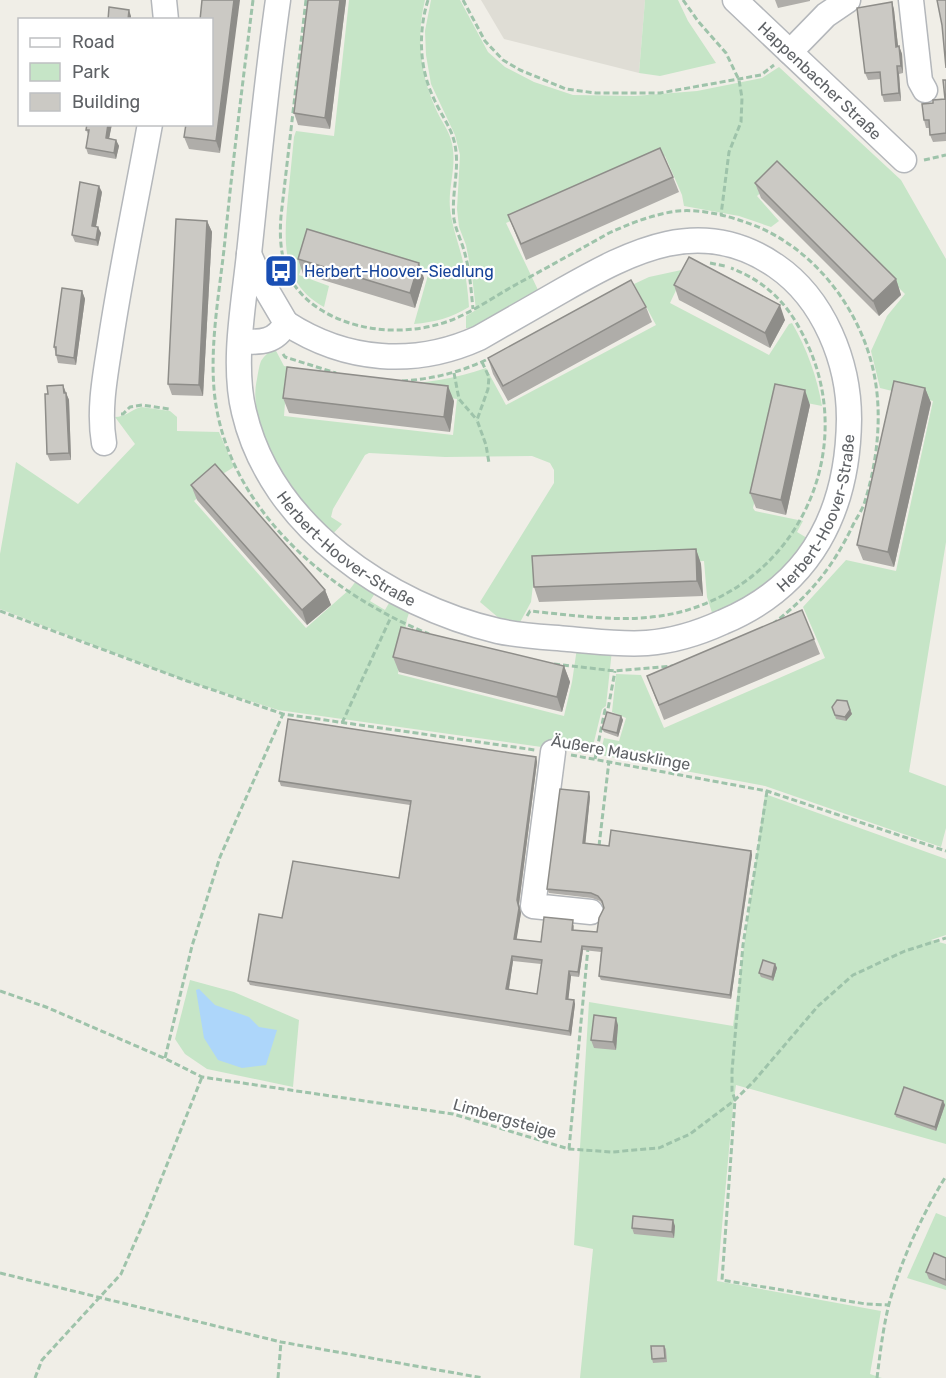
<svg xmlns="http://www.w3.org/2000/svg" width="946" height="1378" viewBox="0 0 946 1378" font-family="Rubik,sans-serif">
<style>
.education{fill:#dfddd5}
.green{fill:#c6e5c7;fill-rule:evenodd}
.water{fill:#add6fa}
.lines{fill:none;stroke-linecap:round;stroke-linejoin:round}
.minor-casing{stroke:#b4b7bb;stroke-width:27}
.path{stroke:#9ec3aa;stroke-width:3;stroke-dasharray:6 3;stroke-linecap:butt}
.minor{stroke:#fff;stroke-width:24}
.wall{fill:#afada9;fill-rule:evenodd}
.shaded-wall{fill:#8e8d89}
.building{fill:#cbc9c4;stroke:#8e8d89;stroke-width:1.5;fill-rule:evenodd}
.labels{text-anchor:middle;stroke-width:4.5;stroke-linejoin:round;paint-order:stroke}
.street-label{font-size:16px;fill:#5f6266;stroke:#fff}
.transit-label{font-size:16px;fill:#164399;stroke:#fff;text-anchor:start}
</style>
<rect width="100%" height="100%" fill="#f0eee7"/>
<!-- education -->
<path class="education" d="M481,0h164l-6,73 -135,-34z"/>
<!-- green -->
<g class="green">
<path d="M349,0h76c-9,36 -5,73 10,107 5,13 15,24 17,37 5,22 -4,43 -2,64 2,19 9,36 13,54 3,15 5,30 6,45 -18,11 -34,15 -55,17l14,-49 -117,-35 -12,35 30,11 -5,21c-44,-24 -40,-67 -36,-110 2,-20 4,-40 6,-60l2,-6 38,5z"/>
<path d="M431,0h29l28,52 17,15 29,15 39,13 62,1 62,-5 65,-13 17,-11 122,113 45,79v283l-37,230 37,14v42l-5,19 -176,-61 -165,-31 4,-17 15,3 7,-23 -14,-6 4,-38 25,1 23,53 161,-70 -22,-51 43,-47 50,11 37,-170 -53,-13 -9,-37 16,-35 18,-22 -122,-122 -26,24 22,25 -8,6 -32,-11 -55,-10 -2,-11 -17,-39 -159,67 33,69 -65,37 -8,-1v-12l10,-6 -4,-34 -6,-31 -7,-18 -2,-18 3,-54 -5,-20 -24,-51 -5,-29 -1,-24z"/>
<path d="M645,0h33l10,21 28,42 -56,13 -21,-3z"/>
<path d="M686,269l-16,34 99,52 20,-31 3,-1c15,26 25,54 30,83l-45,-9 -24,111 2,3 48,10 -6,11 10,6c-23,36 -57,59 -93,81l-7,-22 -3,-36 -169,7 -4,34 -13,24 -18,-7 -20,-17 74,-119v-13l-4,-7 -18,-7 -87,1 -76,-4 -4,2 -32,54 -2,8 11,7 -11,12c-33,-39 -86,-104 -74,-157 1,-6 2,-13 4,-18 3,-5 9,-10 13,-14l10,19c19,2 36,9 55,13 49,10 100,5 147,-11l20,37 150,-80 -22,-41 15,-7zM287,376l170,23 -4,36 -169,-19z"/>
<path d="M141,407l29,4 7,6v14l42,1 15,35 -13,8 -27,26 112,127 44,-39 9,-12 18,13 -7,11 15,9 7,-12 19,9 -4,12 -9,55 166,42 8,-34 5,-34 35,2 -6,56 -4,3 -11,45 -313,-44 -91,-29 -187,-72v-55l16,-92 62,42 57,-60 -20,-27c10,0 16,-7 26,-10z"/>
<path d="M765,794l181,65v76l-15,5 15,4v200l-210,-59 -3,21 -16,175 164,30 -11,63 12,4h-302l13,-129 -19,-4 15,-243 144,24z"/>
<path d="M190,980l44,12 65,28 -6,67 -86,-18 -22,-15 -10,-15z"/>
<path d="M936,1213l10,4v73l-39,-12z"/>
</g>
<!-- water -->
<path class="water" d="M199,989l16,16 34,12 10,10 18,3 -11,35 -24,3 -24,-8 -14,-22 -8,-48z"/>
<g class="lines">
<!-- minor casing -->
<g class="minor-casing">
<g id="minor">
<path d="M164,0l2,20"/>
<path id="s1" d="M278,0c-12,84 -20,169 -29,254 -5,49 -17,109 -5,158 27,115 144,193 254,219 23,5 47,6 70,8 26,2 53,6 79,4 26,-2 52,-10 76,-21 88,-37 125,-111 126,-203 0,-57 -25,-120 -73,-153 -75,-52 -144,-15 -213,24 -28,16 -56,32 -84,48 -64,29 -133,24 -193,-15"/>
<path id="s2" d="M735,0l169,160"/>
<path d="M911,0l9,81 5,9"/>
<path d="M790,52l36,-37 22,-15"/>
<path d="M241,341c20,2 35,1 45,-18l-27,-46 -10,-23"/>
<path d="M104,443c-6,-35 2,-71 7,-105 11,-72 26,-142 39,-214"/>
<path d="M553,752l-20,154 58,6"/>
</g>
</g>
<!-- path -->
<g class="path">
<path d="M253,0c-10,80 -20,160 -28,240 -5,49 -15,100 -11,149 10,117 113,204 215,245"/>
<path d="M306,0l-25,216c-3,38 4,70 37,92 38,25 89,28 131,13 24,-9 46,-25 68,-37 31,-17 62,-34 92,-51 22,-10 45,-19 69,-22 22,-2 47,4 67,11 67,22 118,88 130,157 7,39 2,84 -10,122 -2,8 -8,16 -12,24 -20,42 -42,69 -79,98"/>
<path d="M428,0c-10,32 -9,68 6,99 7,16 18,29 21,46 5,25 -4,49 -1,74 2,12 8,23 11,35 5,18 6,36 8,55"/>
<path d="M463,0l22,41 18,19 17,10 46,19 30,4h64l101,-18 13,-10"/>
<path d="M683,0l15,21 28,32 13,27 3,18 -1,24 -12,30 -8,63"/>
<path d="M924,160l22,-5"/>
<path d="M710,263l15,3"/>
<path d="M283,354l2,3 51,16"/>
<path d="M482,362l7,15 -1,12 -11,31 9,25 3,18"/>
<path d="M454,373l5,26 18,21"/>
<path d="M402,381c31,-2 60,-9 88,-23"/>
<path d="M121,414h2l7,-7 12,-2 27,4"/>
<path d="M0,611l187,70 96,33 252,36"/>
<path d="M527,616l3,-5c61,6 121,17 179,-9 97,-42 142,-155 101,-252 -17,-40 -38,-66 -79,-82"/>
<path d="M554,664l61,7 58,-5"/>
<path d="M342,723l49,-106"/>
<path d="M571,755l196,36 179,60"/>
<path d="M595,759l10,-49 3,-1 7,-38"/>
<path d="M767,791l-24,154 -11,126v20l3,9 -13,180 144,24 23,1"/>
<path d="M599,846l10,-85"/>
<path d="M0,991l46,16 118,51 38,19 251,37 116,35 43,3 47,-4 31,-14 45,-34 19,-19 64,-75 35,-31 52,-24 41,-13"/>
<path d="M165,1058l27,-112 28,-89 63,-143"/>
<path d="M569,1149l19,-201"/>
<path d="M0,1273l281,69 202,36"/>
<path d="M35,1378l7,-18 79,-86 25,-57 56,-140"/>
<path d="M278,1378l3,-36"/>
<path d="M877,1378c3,-24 6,-50 12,-74 12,-44 33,-89 57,-128"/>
</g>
<!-- minor -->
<use href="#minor" class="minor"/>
</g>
<!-- wall -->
<g class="wall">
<path d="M308,0h38l-16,129 -32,-4 -4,-12z"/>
<path d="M775,0h35v1l-32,7z"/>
<path d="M892,2l2,8 4,37 1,-1 3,8 1,19 -4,1 2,27 -17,1 -2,-7 -1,-16 -13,1 -3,-7z"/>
<path d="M946,80v61l-13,1 -3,-7v-7h-4l-2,-8 9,-17 12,-4z"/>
<path d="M112,124l-3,14 7,2 3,6 -3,13 -28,-5 -2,-6 2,-14 -2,-4z"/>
<path d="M212,124l8,29 -31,-4 -5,-12z"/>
<path d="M673,177l6,15 -153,68 -18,-45z"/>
<path d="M755,183l141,96 5,16 -22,21 -118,-118z"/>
<path d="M102,192l-6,34 5,7 -3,13 -23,-4 -3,-7z"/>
<path d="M207,221l5,11 -9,164 -31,-1 -4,-11z"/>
<path d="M298,259l126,19 -9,30 -112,-34z"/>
<path d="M674,285l111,35 -15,28 -91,-48z"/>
<path d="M82,291l3,8 -9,66 -18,-2 -4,-16z"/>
<path d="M646,307l6,15 -144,79 -15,-27 -5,-16z"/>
<path d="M63,385l6,15 2,60 -21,1 -3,-7 1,-60z"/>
<path d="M925,388l6,15 -37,164 -31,-7 -6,-15z"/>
<path d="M283,398l171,3 -4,31 -161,-19z"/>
<path d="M810,405l-24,110 -30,-7 -6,-15z"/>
<path d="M191,485l134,105 6,15 -24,20 -110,-125z"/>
<path d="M696,549l5,15 2,32 -164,6 -5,-15z"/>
<path d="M814,639l6,15 -156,66 -17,-44z"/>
<path d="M393,657l171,9 6,16 -8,30 -163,-40z"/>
<path d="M847,701l5,13 -6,7 -10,-2 -4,-12z"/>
<path d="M621,716l2,4 -5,17 -14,-5 -2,-3z"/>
<path d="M536,757l1,5 -18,142 2,9 -5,26 25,3 33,-17v5l23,2 7,-24 -1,-3 -3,-4 -8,-3 -43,-5 -2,-4 43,-92 -5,46 24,3 142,5 1,4 -21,144 -130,-19 -2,-4 2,-24 -18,-2 -4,27 -8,-1 -3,23 6,1 1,4 -4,32 -321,-51 -2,-4 34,-63 117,-40 11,-73 -129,-19 -2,-5zM513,961l28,3 -4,30 -28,-5z"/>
<path d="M775,964l2,4 -4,13 -12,-4 -2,-4z"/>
<path d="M618,1025l-2,25 -22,-2 -3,-8z"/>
<path d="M943,1101l2,4 -9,26 -40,-14 -1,-3z"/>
<path d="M675,1226l-1,12 -40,-4 -2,-6z"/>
<path d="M946,1258v28l-17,-7 -3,-7z"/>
<path d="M664,1346l2,3 1,13 -14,1 -1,-4z"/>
</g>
<!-- shaded-wall -->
<g class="shaded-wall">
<path d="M234,0h6l-20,153 -4,-12z"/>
<path d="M340,0h6l-16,129 -5,-11z"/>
<path d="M892,2l2,8 5,44 -3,-7z"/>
<path d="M129,10l2,6v4h-3z"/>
<path d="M899,46l3,8 1,19 -2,-7z"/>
<path d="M897,66l2,8 2,27 -2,-8z"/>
<path d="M108,124h4l-4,20 -2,-6z"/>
<path d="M116,140l3,6 -3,13 -2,-6z"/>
<path d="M99,186l3,6 -7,40 -3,-6z"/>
<path d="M207,221l5,11 -9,164 -4,-11z"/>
<path d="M98,227l3,6 -3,13 -2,-6z"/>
<path d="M419,263l5,15 -9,30 -5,-15z"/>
<path d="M896,279l5,16 -22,21 -6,-15z"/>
<path d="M82,291l3,8 -9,66 -2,-7z"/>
<path d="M780,305l5,15 -15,28 -5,-15z"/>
<path d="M63,385l4,12 -1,-4 3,7 2,60 -2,-7z"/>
<path d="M448,386l6,15 -4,31 -6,-15z"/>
<path d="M925,388l6,15 -37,164 -6,-15z"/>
<path d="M805,390l5,15 -24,110 -5,-15z"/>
<path d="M696,549l5,15 2,32 -6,-15z"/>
<path d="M325,590l6,15 -24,20 -5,-15z"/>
<path d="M564,666l6,16 -8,30 -5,-15z"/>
<path d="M850,710l2,4 -6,7 -1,-4z"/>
<path d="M621,716l2,4 -5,17 -1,-4z"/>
<path d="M536,757l1,5 -18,142 2,9 -5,30 -2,-4 3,-39z"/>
<path d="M589,792l1,5 -5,50 -2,-4z"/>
<path d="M751,851l1,4 -21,144 -1,-4z"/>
<path d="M582,946l1,4 -4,27 -1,-5z"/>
<path d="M512,956l1,5 -5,33 -2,-5z"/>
<path d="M775,964l2,4 -4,13 -1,-4z"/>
<path d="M569,971l2,5 -3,27 -2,-4z"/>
<path d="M574,1000l1,4 -4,32 -2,-5z"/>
<path d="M616,1018l2,7 -2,25 -3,-8z"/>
<path d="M943,1101l2,4 -9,26 -1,-4z"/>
<path d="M673,1220l2,6 -1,12 -2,-6z"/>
</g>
<!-- building -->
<g class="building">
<path d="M202,0h32l-18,141 -32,-4 2,-13h26v-104h-12z"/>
<path d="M308,0h32l-15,118 -31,-5z"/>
<path d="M937,0h9v68l-4,-43z"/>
<path d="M892,2l4,45 3,-1 2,20h-4l2,27 -17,2 -2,-23 -15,1 -8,-65z"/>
<path d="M109,7l20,3 -1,10h-20z"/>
<path d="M943,80h3v53l-16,2 -1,-15h-5l-2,-16 11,-1v-3l12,-1z"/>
<path d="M87,124h21l-2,14 10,2 -2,13 -28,-5 3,-18h-3z"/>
<path d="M660,148l13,29 -152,67 -13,-29z"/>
<path d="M777,161l119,118 -23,22 -118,-118z"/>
<path d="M80,182l19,4 -7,40 6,1 -2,13 -24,-5z"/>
<path d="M176,219l31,2 -8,164 -31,-1z"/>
<path d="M307,229l112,34 -9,30 -112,-34z"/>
<path d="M689,257l91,48 -15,28 -91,-48z"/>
<path d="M631,280l15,27 -143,79 -15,-28z"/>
<path d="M62,288l20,3 -8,67 -18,-3v-8h-2z"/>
<path d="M287,367l161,19 -4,31 -161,-19z"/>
<path d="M894,381l31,7 -37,164 -31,-7z"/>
<path d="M775,384l30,6 -24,110 -31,-7z"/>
<path d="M63,385l1,8h2l3,60 -22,1 -2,-60h3l-1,-8z"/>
<path d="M215,464l110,126 -23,20 -111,-125z"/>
<path d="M696,549l1,32 -163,6 -2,-31z"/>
<path d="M802,610l12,29 -155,66 -12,-29z"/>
<path d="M401,627l163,39 -7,31 -164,-40z"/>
<path d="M837,700l10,1 3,9 -5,7 -10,-2 -3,-8z"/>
<path d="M607,712l14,4 -4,17 -15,-4z"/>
<path d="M288,719l248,38 -19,143 2,8 -5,31 27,3 3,-25 29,3 -1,10 25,2 2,-14 5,-10 -2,-7 -4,-5 -7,-3 -44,-4 13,-100 29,3 -6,51 26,3 2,-16 140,21 -21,144 -131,-19 3,-28 -20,-2 -4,26 -9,-1 -3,28 8,1 -5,31 -321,-50 11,-67 23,4 11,-57 106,17 12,-77 -132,-20zM512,956l30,4 -5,34 -31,-5z"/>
<path d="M763,960l12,4 -3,13 -13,-4z"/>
<path d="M594,1015l22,3 -3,24 -22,-2z"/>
<path d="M904,1087l39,14 -8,26 -40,-13z"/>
<path d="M633,1216l40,4 -1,12 -40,-4z"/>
<path d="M934,1253l12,5v22l-20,-8z"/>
<path d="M651,1346h13l1,12 -13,1z"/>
</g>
<!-- icons -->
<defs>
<g id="bus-square" transform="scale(1.725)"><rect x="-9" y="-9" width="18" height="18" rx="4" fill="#1a4fb4" stroke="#fff"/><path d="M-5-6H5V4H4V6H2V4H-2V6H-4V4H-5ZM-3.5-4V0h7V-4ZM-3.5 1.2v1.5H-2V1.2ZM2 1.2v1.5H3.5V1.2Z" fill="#fff"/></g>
</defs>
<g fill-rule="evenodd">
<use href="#bus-square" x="281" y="271"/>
</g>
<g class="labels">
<!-- street labels -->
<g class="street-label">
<text dy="6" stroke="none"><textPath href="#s2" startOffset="117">Happenbacher Straße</textPath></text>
<text dy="6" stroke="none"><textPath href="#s1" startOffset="1148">Herbert-Hoover-Straße</textPath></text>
<text dy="6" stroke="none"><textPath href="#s1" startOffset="591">Herbert-Hoover-Straße</textPath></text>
<text transform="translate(621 752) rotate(10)" y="6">Äußere Mausklinge</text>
<text transform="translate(505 1118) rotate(16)" y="6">Limbergsteige</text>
</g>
<!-- transit labels -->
<g class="transit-label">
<text x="304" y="277">Herbert-Hoover-Siedlung</text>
</g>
</g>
<!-- legend -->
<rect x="18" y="18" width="195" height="108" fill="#ffffff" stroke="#bfc0c2" stroke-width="1.5"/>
<rect x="30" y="38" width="30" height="9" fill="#ffffff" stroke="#bfc0c2" stroke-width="1.5"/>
<text x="72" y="48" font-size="18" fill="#5f6266">Road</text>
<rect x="30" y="63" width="30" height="18" fill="#c6e5c7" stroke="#bfc0c2" stroke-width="1.5"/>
<text x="72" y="78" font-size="18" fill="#5f6266">Park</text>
<rect x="30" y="93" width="30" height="18" fill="#cbc9c4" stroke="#bfc0c2" stroke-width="1.5"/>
<text x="72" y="108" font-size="18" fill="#5f6266">Building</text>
</svg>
